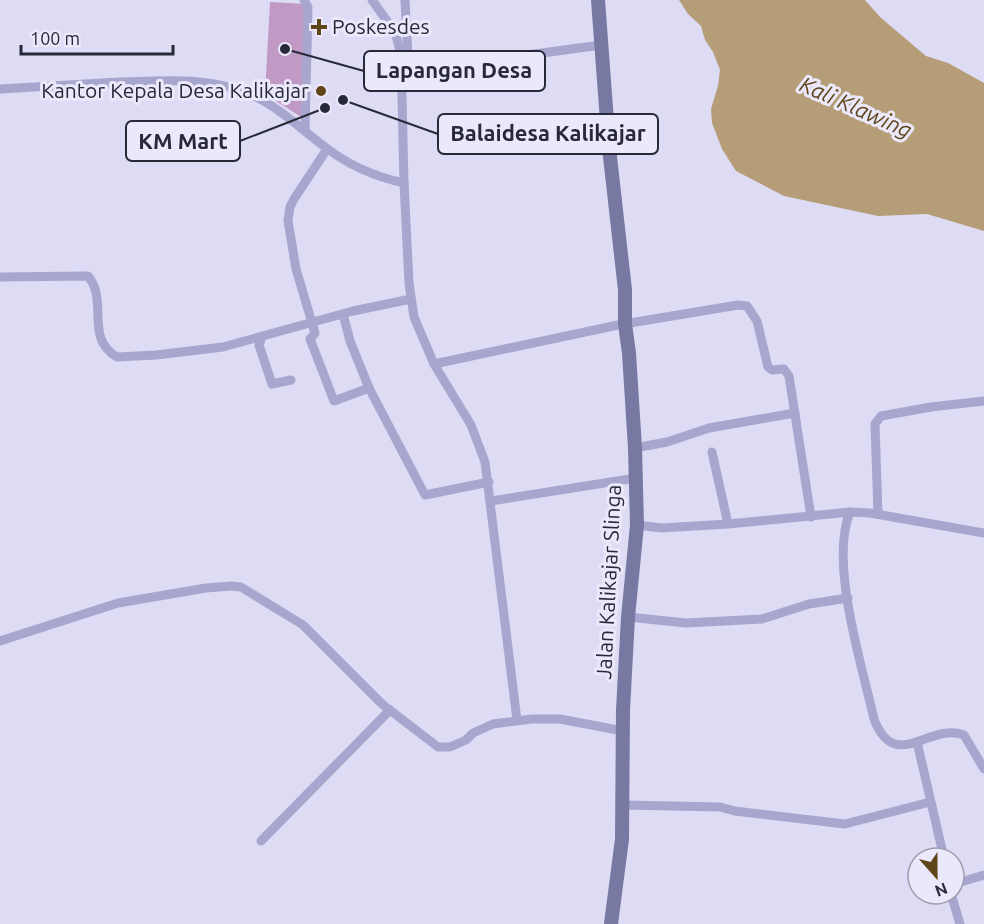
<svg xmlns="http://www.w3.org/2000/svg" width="984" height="924" viewBox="0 0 984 924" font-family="Ubuntu,sans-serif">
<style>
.green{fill:#c199c5}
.water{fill:#b59d77}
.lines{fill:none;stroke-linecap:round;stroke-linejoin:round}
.street{stroke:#a7a6ce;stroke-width:9}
.secondary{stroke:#7779a2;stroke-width:14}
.poi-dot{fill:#5f4618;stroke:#ebe8fb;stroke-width:2}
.labels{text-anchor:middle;stroke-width:6;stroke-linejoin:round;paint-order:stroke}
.poi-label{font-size:21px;fill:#272939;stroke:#ebe8fb;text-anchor:start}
.street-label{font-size:21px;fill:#272939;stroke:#ebe8fb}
.water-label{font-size:22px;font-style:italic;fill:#5f4618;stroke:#ebe8fb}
.leader{fill:none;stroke:#272939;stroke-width:2}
.callout-dot{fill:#272939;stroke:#ebe8fb;stroke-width:2}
.callout{fill:#ebe8fb;stroke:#272939;stroke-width:2}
.callout-label{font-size:22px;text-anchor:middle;font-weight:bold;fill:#272939}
</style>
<rect width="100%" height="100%" fill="#dedbf5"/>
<!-- green -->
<path class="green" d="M270,2l35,2 -4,113 -36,-23z"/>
<!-- water -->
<path class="water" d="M865,0l15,17 46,39 22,7 36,20v148l-57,-17 -49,2 -94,-20 -48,-25 -14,-22 -10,-26 -1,-14 7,-23 2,-16 -7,-18 -8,-12 -4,-14 -13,-12 -9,-14z"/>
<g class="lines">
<!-- street -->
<g class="street">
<path d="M304,0l4,7 -3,124"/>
<path d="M372,0l23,32 6,22 3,129"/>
<path d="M405,0l4,75"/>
<path d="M401,75l21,-1 76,-15 103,-14"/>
<path d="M0,89c40,-2 79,-5 119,-7 47,-1 92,-6 135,14 26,12 48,34 71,51 22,17 51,30 79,36l5,100 5,34 20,47 37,61 14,37 32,258"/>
<path d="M327,149l-33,50 -4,8 -2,14 8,48 19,64 -5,6 2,5 22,57 35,-13"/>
<path d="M0,277l88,-1c21,25 -4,62 29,81l39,-2 67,-8 130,-36 58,-12"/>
<path d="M343,314l7,27 19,47 56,107 64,-13"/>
<path d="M262,337l-3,8 13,39 19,-4"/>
<path d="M434,364l184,-39 120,-20 9,1 10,15 11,46 4,3 12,-1 5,7 22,141"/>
<path d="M635,448l32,-6 42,-14 86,-15"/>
<path d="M712,452l16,72"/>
<path d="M491,501l145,-23"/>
<path d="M850,512c-21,51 12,153 24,207 21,55 55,3 90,16l20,34"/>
<path d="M878,514l-3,-90 6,-8 50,-9 53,-6"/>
<path d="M637,525l24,3 67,-4 122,-12 20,1 114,20"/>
<path d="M628,617l58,6 76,-4 47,-15 39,-6"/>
<path d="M0,641l118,-38 88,-15 25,-2 10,1 62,38 79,79 56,43h12l16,-7 7,-7 20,-9 39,-5h28l63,12"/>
<path d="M917,742l27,116"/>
<path d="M623,805l97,2 15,4 110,13 85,-22"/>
<path d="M261,841l129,-131"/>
<path d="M954,884l30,-9"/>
<path d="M951,894l9,30"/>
</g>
<!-- secondary -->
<path class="secondary" d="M598,0l11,148 16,142v34l4,29 6,95 2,77 -9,92 -5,93 -1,129 -11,85"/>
</g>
<!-- markers -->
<g class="poi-dot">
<path d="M316 18h6v6h6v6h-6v6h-6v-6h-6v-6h6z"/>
<circle cx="321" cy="91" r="6"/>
</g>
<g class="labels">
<!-- poi labels -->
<g class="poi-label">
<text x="332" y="34">Poskesdes</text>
<text x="309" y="98" text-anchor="end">Kantor Kepala Desa Kalikajar</text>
</g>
<!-- street labels -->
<g class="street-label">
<text transform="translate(609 582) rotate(-87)" y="7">Jalan Kalikajar Slinga</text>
</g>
<!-- water labels -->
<g class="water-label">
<text transform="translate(856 107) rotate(24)" y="8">Kali Klawing</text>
</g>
</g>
<!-- callouts -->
<path class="leader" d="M285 49L364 71M343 100L438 134M325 108L240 141"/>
<g class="callout-dot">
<circle cx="285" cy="49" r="6"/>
<circle cx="343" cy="100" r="6"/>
<circle cx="325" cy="108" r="6"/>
</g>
<g class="callout">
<rect x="364" y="51" width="181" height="40" rx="6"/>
<rect x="438" y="114" width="220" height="40" rx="6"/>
<rect x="126" y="121" width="114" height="40" rx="6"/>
</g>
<g class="callout-label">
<text x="454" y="78">Lapangan Desa</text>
<text x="548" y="141">Balaidesa Kalikajar</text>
<text x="183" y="149">KM Mart</text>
</g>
<!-- north arrow -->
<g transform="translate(936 876) rotate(159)"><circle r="28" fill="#ebe8fb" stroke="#9d9cad" stroke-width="1.5"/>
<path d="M0-4.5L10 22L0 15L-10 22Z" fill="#5f4618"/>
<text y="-9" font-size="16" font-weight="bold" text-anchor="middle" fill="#272939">N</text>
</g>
<!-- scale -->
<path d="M21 45v9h152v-9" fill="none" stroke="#272939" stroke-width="3"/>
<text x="30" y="45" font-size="18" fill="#272939" stroke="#ebe8fb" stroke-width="4.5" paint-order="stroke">100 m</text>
</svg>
